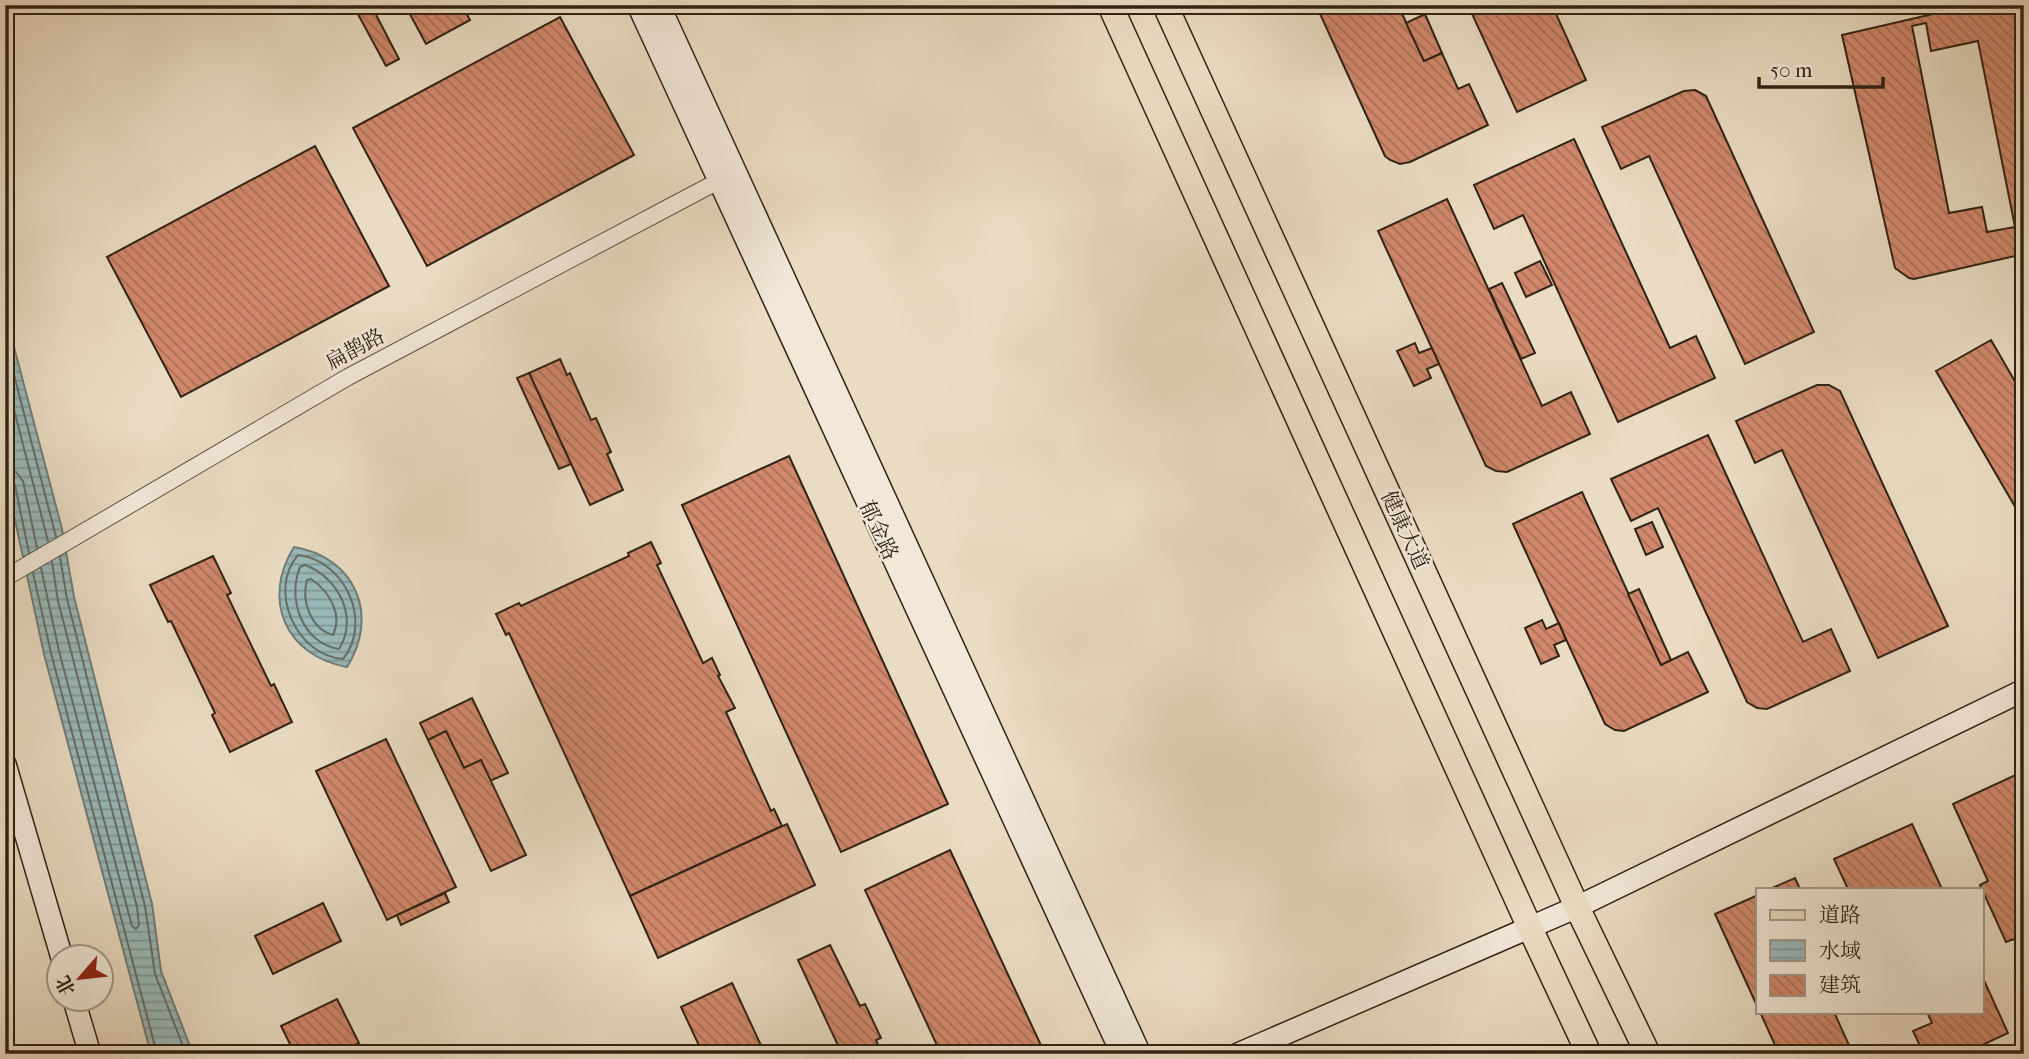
<svg xmlns="http://www.w3.org/2000/svg" width="2029" height="1059" viewBox="0 0 2029 1059" font-family="'IM FELL French Canon','Noto Serif SC',serif">
<style>
.water{fill:url(#water-rules);stroke:#707e78;stroke-width:2}
.lines{fill:none;stroke-linecap:round;stroke-linejoin:round}
.shore{stroke:#656e68;stroke-width:2}
.building{fill:url(#building-back-hatch);stroke:#302314;stroke-width:2;fill-rule:evenodd}
.street-casing{stroke:#5e5140;stroke-width:18}
.secondary-casing{stroke:#302314;stroke-width:24}
.primary-casing{stroke:#302314;stroke-width:27}
.street{stroke:#f1e8d8;stroke-width:16}
.secondary{stroke:#f1e8d8;stroke-width:21}
.primary{stroke:#eadcc3;stroke-width:24}
.labels{text-anchor:middle;stroke-width:5;stroke-linejoin:round;paint-order:stroke}
.street-label{font-size:21px;fill:#302314;stroke:#f1e8d8}
</style>
<defs>
<pattern id="water-rules" width="6" height="5" patternUnits="userSpaceOnUse" patternTransform="scale(1.75)"><rect width="6" height="5" fill="#9ababb"/><path d="M0 2.5h6" fill="none" stroke="#7e9797"/></pattern>
<pattern id="building-back-hatch" width="6" height="6" patternUnits="userSpaceOnUse" patternTransform="scale(1.75)"><rect width="6" height="6" fill="#d1886c"/><path d="M-1 5l2 2M0 0l6 6M5-1l2 2" fill="none" stroke="#aa6f58"/></pattern>
</defs>
<rect width="100%" height="100%" fill="#eadcc3"/>
<filter id="stains"><feTurbulence type="fractalNoise" baseFrequency=".00286" numOctaves="4"/><feColorMatrix values="0 0 0 0 .2 0 0 0 0 .09 0 0 0 0 .02 0 0 0 .5 -.17"/></filter>
<radialGradient id="worn" r=".72"><stop offset=".6" stop-color="#630" stop-opacity="0"/><stop offset="1" stop-color="#630" stop-opacity=".3"/></radialGradient>
<!-- water -->
<g class="water">
<path d="M5,313l57,216 12,68 78,307 9,67 32,83h-42l-107,-400 -34,-157 -5,-38z"/>
<path d="M294,547c61,10 86,68 53,120 -61,-11 -86,-67 -53,-120z"/>
</g>
<g class="lines">
<!-- shore -->
<g class="shore">
<path d="M5,340l51,197"/>
<path d="M5,375l43,166"/>
<path d="M5,470l11,2 7,9 14,67"/>
<path d="M5,479l6,1 4,5 14,68"/>
<path d="M298,555c47,5 75,67 45,104 -46,-3 -76,-68 -45,-104z"/>
<path d="M60,557l7,42 78,307 10,68 31,80"/>
<path d="M305,565c33,12 54,52 34,84 -37,-6 -52,-50 -39,-82z"/>
<path d="M41,568l18,83 73,275 4,3 3,-4 -2,-18 -79,-306 -6,-39"/>
<path d="M33,573l18,80 106,401"/>
<path d="M311,579c18,12 32,35 22,56 -22,-6 -32,-34 -26,-55z"/>
</g>
</g>
<!-- building -->
<g class="building">
<path d="M353,5h18l28,54 -13,7z"/>
<path d="M405,5h57l8,15 -44,24z"/>
<path d="M1316,5h82l26,56 18,-8 16,36 11,-5 19,41 -78,37 -10,2 -10,-4 -5,-4z"/>
<path d="M1468,5h84l34,75 -69,32z"/>
<path d="M1972,5h52v249l-110,25 -5,-1 -14,-10 -53,-233zM1926,23l5,28 47,-10 37,186 -28,5 -5,-25 -33,6 -37,-187z"/>
<path d="M1425,14l17,39 -18,8 -18,-38z"/>
<path d="M560,17l74,138 -207,111 -74,-138z"/>
<path d="M1695,90l11,6 108,236 -69,32 -96,-208 -28,13 -19,-42 82,-36z"/>
<path d="M1574,139l96,209 26,-12 19,42 -97,44 -95,-207 -29,14 -20,-44z"/>
<path d="M315,146l74,140 -208,111 -74,-140z"/>
<path d="M1447,199l95,207 29,-14 19,42 -83,38 -11,-1 -10,-5 -108,-235z"/>
<path d="M1540,261l12,24 -26,12 -11,-24z"/>
<path d="M1502,283l33,70 -14,6 -32,-70z"/>
<path d="M2024,320v15l-7,-11z"/>
<path d="M1991,340l33,57v125l-88,-151z"/>
<path d="M1415,343l4,10 13,-5 7,16 -12,5 4,9 -17,8 -17,-35z"/>
<path d="M560,359l7,16 3,-2 21,47 5,-2 15,34 -4,2 16,36 -33,15 -61,-132z"/>
<path d="M529,373l42,91 -12,5 -42,-91z"/>
<path d="M1817,385h12l11,6 108,235 -70,32 -96,-208 -27,13 -19,-42z"/>
<path d="M1708,435l95,207 28,-13 19,42 -83,38 -10,-1 -10,-6 -89,-194 -27,13 -20,-42z"/>
<path d="M789,456l159,348 -107,48 -159,-347z"/>
<path d="M1582,492l79,173 27,-13 20,40 -84,39 -9,-1 -10,-6 -92,-200z"/>
<path d="M1652,522l11,25 -17,8 -11,-26z"/>
<path d="M651,542l10,21 -4,2 46,98 9,-5 8,17 -2,1 17,32 -9,4 45,99 3,-2 8,17 -152,70 -121,-263 -3,2 -10,-21 23,-11 2,3 108,-50 -1,-3z"/>
<path d="M213,556l18,37 -4,2 44,91 3,-2 18,38 -62,30 -18,-37 3,-2 -44,-92 -3,1 -18,-37z"/>
<path d="M1639,589l32,71 -10,5 -33,-71z"/>
<path d="M1542,620l4,9 13,-6 7,17 -12,5 5,11 -18,8 -16,-36z"/>
<path d="M472,698l36,75 -18,8 -9,-21 -17,8 -18,-37 -18,9 -8,-17z"/>
<path d="M446,731l18,37 17,-8 45,95 -35,16 -63,-131z"/>
<path d="M386,739l70,148 -69,33 -71,-149z"/>
<path d="M2024,771v188l-10,-20 -8,3 -26,-57 8,-4 -35,-77z"/>
<path d="M787,824l28,61 -157,73 -28,-62z"/>
<path d="M1912,824l30,65h-94l-14,-30z"/>
<path d="M950,850l95,204h-104l-76,-164z"/>
<path d="M1795,878l5,11h-30z"/>
<path d="M445,893l4,9 -48,23 -4,-10z"/>
<path d="M1758,895v113l-43,-94z"/>
<path d="M323,903l18,38 -68,33 -18,-38z"/>
<path d="M830,945l30,61 5,-2 16,34 -5,2 6,14h-40l-44,-94z"/>
<path d="M1982,976l26,57 -45,21h-39l-11,-23 19,-8 -5,-11h55z"/>
<path d="M732,983l33,71h-62l-22,-47z"/>
<path d="M337,999l22,44 -22,11h-42l-14,-28z"/>
<path d="M1760,1012h74l19,42h-74z"/>
</g>
<g class="lines">
<!-- street casing -->
<g class="street-casing">
<path id="street" d="M5,578l343,-201 380,-201"/>
</g>
<!-- secondary casing -->
<g class="secondary-casing">
<g id="secondary">
<path d="M638,5l484,1049"/>
<path d="M659,5l481,1049"/>
<path d="M5,764l57,194"/>
<path d="M74,1000l16,54"/>
<path d="M1238,1054l339,-147 447,-217"/>
</g>
</g>
<!-- primary casing -->
<g class="primary-casing">
<g id="primary">
<path d="M1110,5l420,923 59,126"/>
<path d="M1165,5l412,902 71,147"/>
</g>
</g>
<!-- street -->
<use href="#street" class="street"/>
<!-- secondary -->
<use href="#secondary" class="secondary"/>
<!-- primary -->
<use href="#primary" class="primary"/>
</g>
<g class="labels">
<!-- street labels -->
<g class="street-label">
<text transform="translate(355 349) rotate(-28)" y="7">扁鹊路</text>
<text transform="translate(879 530) rotate(65)" y="7">郁金路</text>
<text transform="translate(1405 530) rotate(65)" y="7">健康大道</text>
</g>
</g>
<!-- margin -->
<rect width="2029" height="1059" fill="none" stroke="#eadcc3" stroke-width="28"/>
<rect x="7" y="7" width="2015" height="1045" fill="none" stroke="#302314" stroke-width="3.5"/>
<rect x="14" y="14" width="2001" height="1031" fill="none" stroke="#302314" stroke-width="2"/>
<!-- legend -->
<rect x="1756" y="888" width="228" height="126" fill="#f1e8d8" stroke="#a4998a" stroke-width="2"/>
<rect x="1770" y="910" width="35" height="10" fill="#eadcc3" stroke="#a4998a" stroke-width="2"/>
<text x="1819" y="922" font-size="21" fill="#302314">道路</text>
<rect x="1770" y="940" width="35" height="21" fill="url(#water-rules)" stroke="#a4998a" stroke-width="2"/>
<text x="1819" y="958" font-size="21" fill="#302314">水域</text>
<rect x="1770" y="975" width="35" height="21" fill="url(#building-back-hatch)" stroke="#a4998a" stroke-width="2"/>
<text x="1819" y="992" font-size="21" fill="#302314">建筑</text>
<!-- north arrow -->
<g transform="translate(80 978) rotate(242)"><circle r="33" fill="#f1e8d8" stroke="#a4998a" stroke-width="2"/>
<path d="M0-5L12 26L0 18L-12 26Z" fill="#8f2418"/>
<text y="-10" font-size="19" font-weight="bold" text-anchor="middle" fill="#302314">北</text>
</g>
<!-- scale -->
<path d="M1759 77v10h124v-10" fill="none" stroke="#302314" stroke-width="3.5"/>
<text x="1770" y="77" font-size="21" fill="#302314" stroke="#f1e8d8" stroke-width="5" paint-order="stroke">50 m</text>
<rect width="100%" height="100%" filter="url(#stains)"/>
<rect width="100%" height="100%" fill="url(#worn)"/>
</svg>
